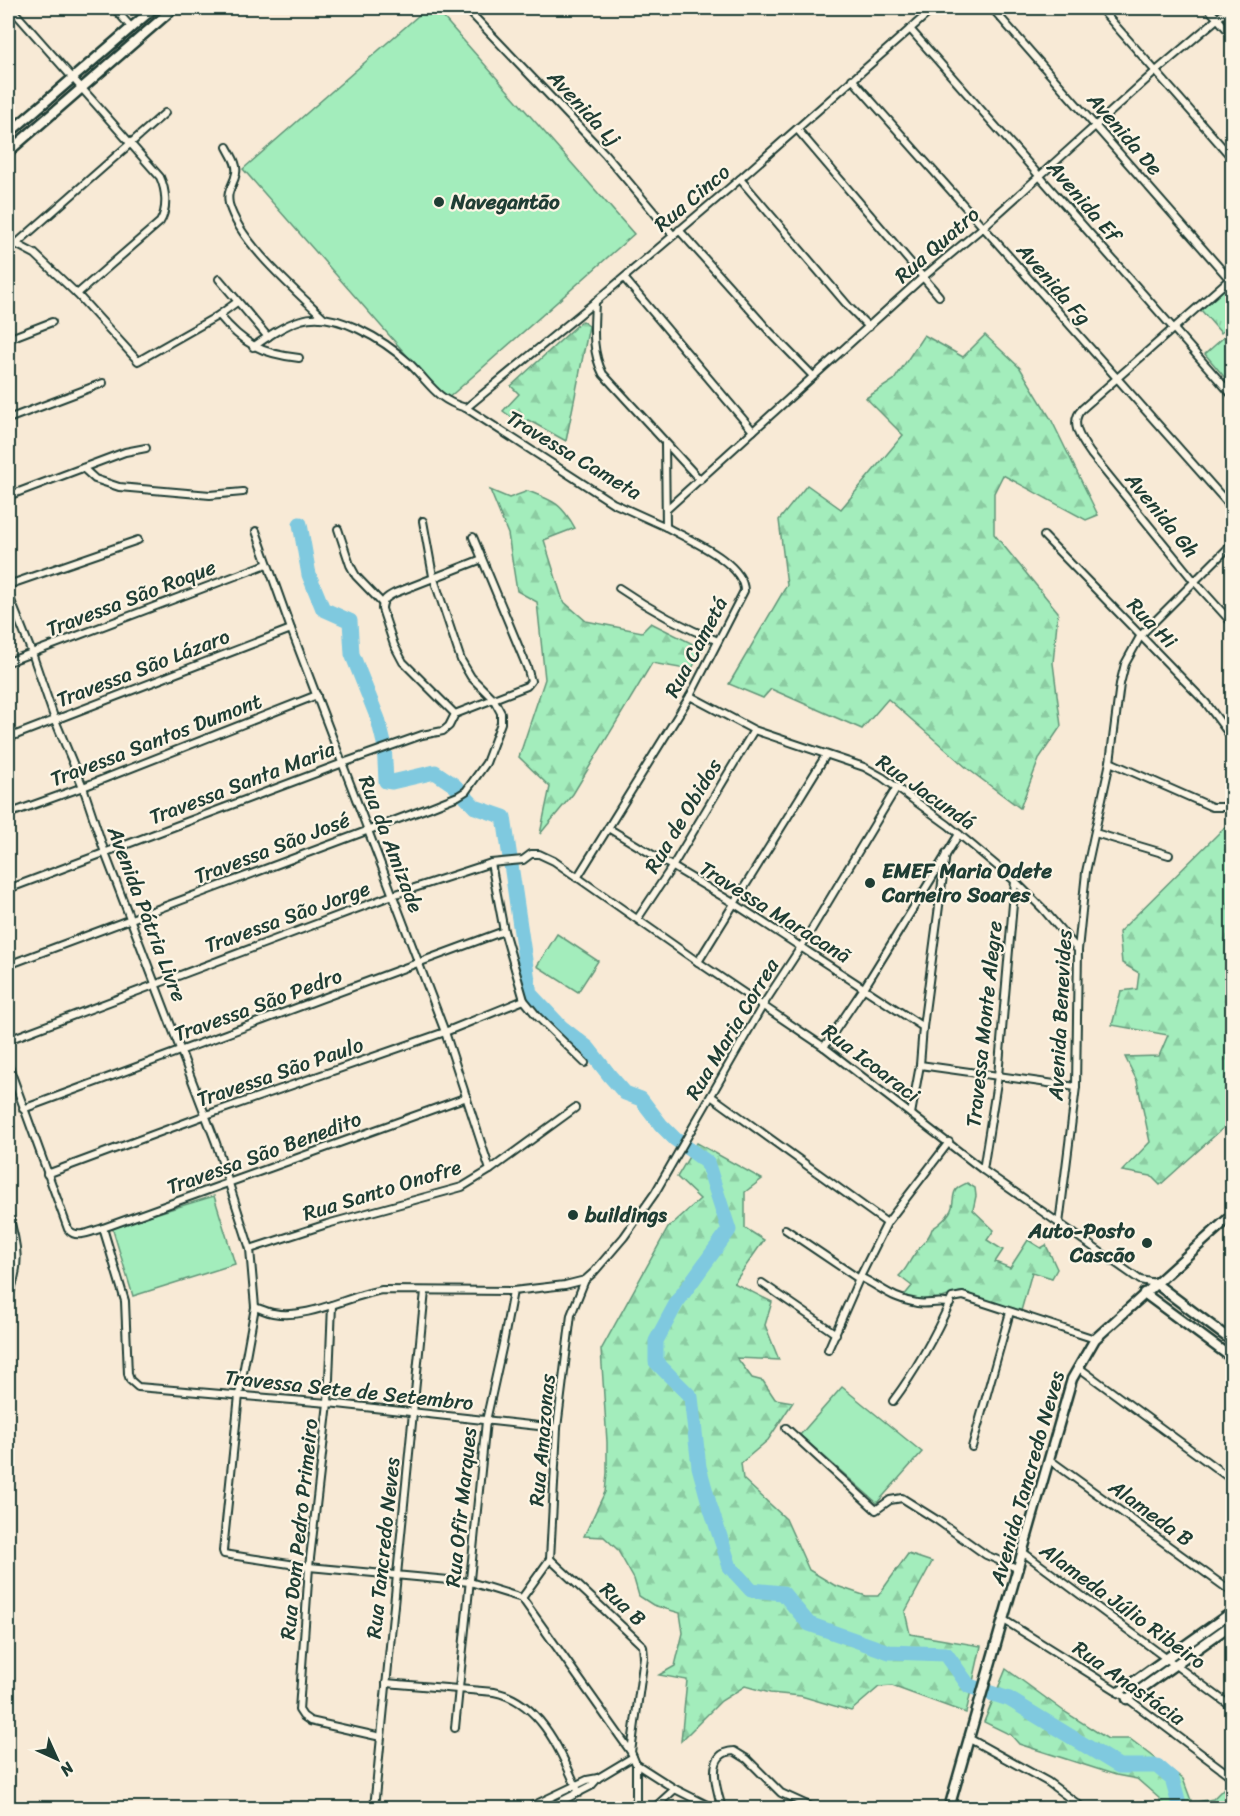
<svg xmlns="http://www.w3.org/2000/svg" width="1240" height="1816" viewBox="0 0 1240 1816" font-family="Sriracha,sans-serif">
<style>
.forest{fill:url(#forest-firs);stroke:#619578;stroke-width:1.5}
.park{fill:url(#park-tufts);stroke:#619578;stroke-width:1.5}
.garden{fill:#a3edbc;stroke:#619578;stroke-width:1.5}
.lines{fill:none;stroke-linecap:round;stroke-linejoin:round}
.river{stroke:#7fc9df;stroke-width:15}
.minor-casing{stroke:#1f3d34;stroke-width:10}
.tertiary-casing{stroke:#1f3d34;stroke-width:13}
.minor{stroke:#fcf5e5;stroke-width:6}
.tertiary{stroke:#fcf5e5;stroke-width:8}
.poi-dot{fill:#1f3d34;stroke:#fcf5e5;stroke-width:2}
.labels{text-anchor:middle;stroke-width:4.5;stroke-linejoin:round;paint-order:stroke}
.street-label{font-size:21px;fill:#1f3d34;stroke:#fcf5e5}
.poi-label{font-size:21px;font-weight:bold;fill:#1f3d34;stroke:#fcf5e5;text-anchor:start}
</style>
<defs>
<pattern id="forest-firs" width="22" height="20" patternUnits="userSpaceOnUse" patternTransform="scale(1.5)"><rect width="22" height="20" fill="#a3edbc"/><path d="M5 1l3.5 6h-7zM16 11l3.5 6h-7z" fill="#8ccca2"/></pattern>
<pattern id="park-tufts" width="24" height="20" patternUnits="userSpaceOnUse" patternTransform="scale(1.5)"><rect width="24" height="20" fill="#a3edbc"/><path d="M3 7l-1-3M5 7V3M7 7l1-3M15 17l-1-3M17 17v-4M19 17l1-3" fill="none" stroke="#8ccca2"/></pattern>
</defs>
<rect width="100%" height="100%" fill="#f8ead6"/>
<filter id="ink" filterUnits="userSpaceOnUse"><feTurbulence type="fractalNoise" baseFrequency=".0167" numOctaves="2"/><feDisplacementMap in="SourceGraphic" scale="12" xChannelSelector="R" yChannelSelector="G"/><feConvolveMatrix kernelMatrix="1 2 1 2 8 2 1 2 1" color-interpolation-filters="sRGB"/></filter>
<g filter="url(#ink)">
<!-- forest -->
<g class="forest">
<path d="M582,321l7,5 -23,115 -38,-21 -6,5 -19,-14 16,-17 -8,-8z"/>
<path d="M924,335l39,22 22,-22 35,33 31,51 47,96 -12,5 -83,-45 -9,18v41l64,78 -5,51 8,63 -21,31 -20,51 -52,-39 -80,-70 -26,30 -91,-40 -8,9 -34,-14 58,-99 -8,-65 28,-35 34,24 62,-74 -37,-37 28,-18z"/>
<path d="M490,490l19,8 19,-7c26,10 33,12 47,37l-31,12 19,61 23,20 56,11 9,-9 52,26 -12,21 -39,-7 -79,131 -33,40 10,-47 -31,-30 26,-78 -8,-77 -20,-11 -9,-57z"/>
<path d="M1228,824l4,4v292l-72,65 -9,-9 -29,-5 28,-29 -13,-61 -12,-24 34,-1 9,-21 -56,-10 9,-34 16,-2 2,-16 -17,-10 -3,-31z"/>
<path d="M697,1143l65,36 -17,13v36l19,12 -30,43 38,19 -7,23 14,35 -42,-2 15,20 11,3 12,18 18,3 -25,38 -27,23 2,16 43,40 23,51 25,15 32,11h12l30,-42 24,8 -27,50 5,22 71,12 -15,67 -74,-27 -13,1 -28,24 -50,-15 -31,-3 -25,-7 -24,15 -40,40 6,-61 -28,-5 16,-9 8,-33 -3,-20 -27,-8 -14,-9 -5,-17 -17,-30 -13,-12 -20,-1 21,-44 2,-19v-31l-6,-92 67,-122 32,-29 -23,-22z"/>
<path d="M967,1183l8,5 1,8 -3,14 21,20 -7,10 16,10 -8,12 15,6 18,-28 13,8 5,-3 11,24 -5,9 -20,-6 -11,39 -61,-19 -27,9 -30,-4 9,-11 -13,-10c8,-7 9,-13 15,-21 6,-10 15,-15 18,-26 7,-4 18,-14 20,-22 3,-15 -1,-17 15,-24z"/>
<path d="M1006,1669l59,43 43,27h22l53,40 9,24 21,-4 13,-13 6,6 -16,16h-55l-1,-9 -23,-20 -21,-4 -97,-31 -8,-9 -27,-13z"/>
</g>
<!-- park -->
<path class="park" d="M1228,286l4,6v31l-11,10 -20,-23z"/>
<!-- garden -->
<g class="garden">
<path d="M427,8h8l199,226 -188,166 -203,-231z"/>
<path d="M1232,330v56l-27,-32z"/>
<path d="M557,934l41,27 -20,31 -41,-26z"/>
<path d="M214,1196l21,68 -102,32 -21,-69z"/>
<path d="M842,1387l80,65 -45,51 -77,-68z"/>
</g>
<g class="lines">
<!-- river -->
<path class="river" d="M300,524l9,51 14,34 27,12 2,33 26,65 6,24 2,38 6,1 43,-10 19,13 21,22 29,10 26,177 31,33 27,21 22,28 15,17 16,6 20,26 14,14 32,23 22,68 -52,72 -21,39v21l35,35 8,70 10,36 21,64 21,23 32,3 26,31 80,28 57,2 23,32 40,13 110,67h38l15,13 8,29"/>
<!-- minor casing -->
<g class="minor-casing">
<g id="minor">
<path d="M11,8l149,169c6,13 8,32 0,45l-83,72"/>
<path d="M114,8l17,19"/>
<path d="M466,8l139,146 68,81"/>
<path d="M992,8l240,274"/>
<path d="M1100,8l132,150"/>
<path d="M1208,8l24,27"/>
<path d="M910,29l322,366"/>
<path d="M852,79l380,429"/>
<path d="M797,129l142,167"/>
<path d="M227,147c4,8 11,17 9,26 -2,13 -10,16 -7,31 10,38 66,86 95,114"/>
<path d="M740,179l109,128 20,20"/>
<path d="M679,230l91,102 43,44"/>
<path d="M8,235l8,9 19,10 42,40 61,67 81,-46 18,-13"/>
<path d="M16,244l149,-131"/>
<path d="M1232,277l-150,132c-14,14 0,32 9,45l103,127 38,42"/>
<path d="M624,278l129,153"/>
<path d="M219,279l49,58"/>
<path d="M595,302c-1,26 -4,48 8,72l97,106"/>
<path d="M219,315c24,29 43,39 80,43"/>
<path d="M8,339l44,-17"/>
<path d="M253,347c14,-10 31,-22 48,-27 34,-11 84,21 108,43 21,20 27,37 57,45l147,95 53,24"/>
<path d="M466,408l129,-106 145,-123 194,-171"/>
<path d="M8,419l95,-36"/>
<path d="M83,468l12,11 24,8 91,8 33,-3"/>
<path d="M8,496l117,-44 21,-4"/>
<path d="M667,509l255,-231 60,-50 174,-157 74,-63"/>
<path d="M338,529l12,36 6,11 26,27"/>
<path d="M256,531l35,98 154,403 45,138"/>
<path d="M1044,536l162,167 26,35"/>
<path d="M8,585l130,-45"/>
<path d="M619,588c32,22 63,39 99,53"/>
<path d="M8,593l24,60 23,67 28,67 22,66 111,290 34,106 5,58 -16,88 -16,156 1,3 85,13 161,15 52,16 109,154"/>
<path d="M8,662l259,-98"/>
<path d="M690,696l64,34 110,37 18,10 66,48 67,56 28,28 35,41"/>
<path d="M455,714l-52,-52 -9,-17 -12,-36c0,-9 5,-12 13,-16l87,-34"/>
<path d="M8,738l283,-109"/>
<path d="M1110,762l102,45h11l9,-4"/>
<path d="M8,814l75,-27 234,-92"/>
<path d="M608,828l127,76 188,123"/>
<path d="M1095,833l74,22"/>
<path d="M491,863l13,68 20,69 13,16 48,47"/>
<path d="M577,878l113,-182 54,-105c0,-29 -55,-51 -78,-64l-1,-83"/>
<path d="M8,889l335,-126 79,-28 21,-4 6,-5 6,-12 72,-28 4,-5 -4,-14 -54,-130"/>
<path d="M638,918l34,-51 82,-137"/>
<path d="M698,962l128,-207"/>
<path d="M8,965l420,-157 30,-12 8,-5 20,-28 15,-40v-10l-7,-13 -23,-23 -10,-17 -28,-84 -10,-55"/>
<path d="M8,1040l385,-145 98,-32 32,-3 8,-6h8l15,7 144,101 126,85 159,123 157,110 15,3"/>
<path d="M824,1047l40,-59 95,-154"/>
<path d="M8,1064l60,165c8,11 24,2 35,-1l364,-131"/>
<path d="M920,1065l156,22"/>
<path d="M711,1096l176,127"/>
<path d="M23,1109l481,-178"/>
<path d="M911,1114l9,-49 3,-38 23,-174"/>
<path d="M983,1170l15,-94 17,-195"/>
<path d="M47,1174l159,-59 239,-83 79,-32"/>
<path d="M8,1213c10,33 13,52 0,85"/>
<path d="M1059,1224l17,-137 2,-137 8,-78 24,-110 10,-78 5,-20 16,-29 91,-91"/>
<path d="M103,1228l22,73 3,73 2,6 8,7 190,16 229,25"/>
<path d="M785,1229l74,50"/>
<path d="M250,1249l77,-25 135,-37 28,-17 85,-62"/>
<path d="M860,1277c21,10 32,22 57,26 11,2 22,-3 33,1"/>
<path d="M762,1283l74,51"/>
<path d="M332,1305l-4,98 -19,164 -10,143 4,6 7,5 71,16"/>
<path d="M255,1307c6,2 12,5 18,6 34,7 75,-17 109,-23l131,1 52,-6 20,-5 9,-8 30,-35 31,-44 108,-188 38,-58 96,-160"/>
<path d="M828,1350l31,-71 28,-56 62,-81"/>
<path d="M1078,1367l154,113"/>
<path d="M893,1401c24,-32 43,-67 59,-103l11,-2 132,43"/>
<path d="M786,1428l90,82 14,-10 12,-2 35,22 49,35 33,14"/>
<path d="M972,1447l38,-135"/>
<path d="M1050,1460l182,132"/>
<path d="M1024,1553l208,154"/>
<path d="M550,1559l93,87 1,11 -13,95 5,12 39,25 38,19"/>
<path d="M522,1598l28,-39 7,-131 14,-113 14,-35"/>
<path d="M1004,1620l115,72 113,85"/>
<path d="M386,1683l108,9c48,10 67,61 85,101"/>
<path d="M455,1728l31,-307 17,-77 10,-53"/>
<path d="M970,1739l78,43 35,26"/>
<path d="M636,1764v44"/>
<path d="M374,1808l51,-517"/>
<path d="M528,1808l59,-28 11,-2"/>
<path d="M548,1808l43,-22 7,-8 35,-21"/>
<path d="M654,1808l21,-19"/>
<path d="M722,1808c-5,-17 -18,-56 12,-57l13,8 34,34 33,15"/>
<path d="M1227,1808l5,-6"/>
</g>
</g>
<!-- tertiary casing -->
<g class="tertiary-casing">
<g id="tertiary">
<path d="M8,134l146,-126"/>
<path d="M8,152l166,-144"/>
<path d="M1155,1283l77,58"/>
<path d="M1144,1293l88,65"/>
<path d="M1119,1692l113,-80"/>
<path d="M1127,1699l105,-75"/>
<path d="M949,1808l123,-429 23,-40 137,-124"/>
</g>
</g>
<!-- minor -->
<use href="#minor" class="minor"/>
<!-- tertiary -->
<use href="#tertiary" class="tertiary"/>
</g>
</g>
<!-- markers -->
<g class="poi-dot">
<circle cx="439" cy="202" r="6"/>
<circle cx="870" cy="883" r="6"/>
<circle cx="573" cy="1215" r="6"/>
<circle cx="1147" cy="1243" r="6"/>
</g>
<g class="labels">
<!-- street labels -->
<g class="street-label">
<text transform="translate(584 108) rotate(47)" y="7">Avenida Lj</text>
<text transform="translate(1125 134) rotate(49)" y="7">Avenida De</text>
<text transform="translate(692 198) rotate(-40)" y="7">Rua Cinco</text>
<text transform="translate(1084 201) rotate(49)" y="7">Avenida Ef</text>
<text transform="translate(937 245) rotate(-41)" y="7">Rua Quatro</text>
<text transform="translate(1054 284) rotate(49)" y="7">Avenida Fg</text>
<text transform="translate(574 455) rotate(31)" y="7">Travessa Cameta</text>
<text transform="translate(1162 515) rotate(51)" y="7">Avenida Gh</text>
<text transform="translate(131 598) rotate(-21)" y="7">Travessa São Roque</text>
<text transform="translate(1152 623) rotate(46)" y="7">Rua Hi</text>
<text transform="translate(696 647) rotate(-62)" y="7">Rua Cametá</text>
<text transform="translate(143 668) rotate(-21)" y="7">Travessa São Lázaro</text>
<text transform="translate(156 740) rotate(-21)" y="7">Travessa Santos Dumont</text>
<text transform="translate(242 783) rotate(-21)" y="7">Travessa Santa Maria</text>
<text transform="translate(926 792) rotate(35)" y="7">Rua Jacundá</text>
<text transform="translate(683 816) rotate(-59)" y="7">Rua de Obidos</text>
<text transform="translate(391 844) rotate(69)" y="7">Rua da Amizade</text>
<text transform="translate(272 848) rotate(-21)" y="7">Travessa São José</text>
<text transform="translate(775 912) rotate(32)" y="7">Travessa Maracanã</text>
<text transform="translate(147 914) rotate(69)" y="7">Avenida Pátria Livre</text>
<text transform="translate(287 917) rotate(-20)" y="7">Travessa São Jorge</text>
<text transform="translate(258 1005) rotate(-20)" y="7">Travessa São Pedro</text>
<text transform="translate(1060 1015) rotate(-87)" y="7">Avenida Benevides</text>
<text transform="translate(984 1024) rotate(-84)" y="7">Travessa Monte Alegre</text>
<text transform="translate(732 1029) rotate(-59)" y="7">Rua Maria Correa</text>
<text transform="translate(871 1063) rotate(37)" y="7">Rua Icoaraci</text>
<text transform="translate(280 1072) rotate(-19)" y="7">Travessa São Paulo</text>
<text transform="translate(264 1153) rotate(-20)" y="7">Travessa São Benedito</text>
<text transform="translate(382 1190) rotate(-17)" y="7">Rua Santo Onofre</text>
<text transform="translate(349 1390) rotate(6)" y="7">Travessa Sete de Setembro</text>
<text transform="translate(542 1440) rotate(-85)" y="7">Rua Amazonas</text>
<text transform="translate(1027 1478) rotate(-74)" y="7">Avenida Tancredo Neves</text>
<text transform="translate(461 1507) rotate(-84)" y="7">Rua Ofir Marques</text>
<text transform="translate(1151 1513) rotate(36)" y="7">Alameda B</text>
<text transform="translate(299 1529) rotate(-84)" y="7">Rua Dom Pedro Primeiro</text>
<text transform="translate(383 1548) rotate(-84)" y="7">Rua Tancredo Neves</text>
<text transform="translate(623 1604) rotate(43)" y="7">Rua B</text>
<text transform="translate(1123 1606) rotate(36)" y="7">Alameda Júlio Ribeiro</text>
<text transform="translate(1129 1683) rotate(35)" y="7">Rua Anastácia</text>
</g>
<!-- poi labels -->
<g class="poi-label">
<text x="451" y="209">Navegantão</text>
<text x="882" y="878">EMEF Maria Odete<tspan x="882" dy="24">Carneiro Soares</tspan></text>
<text x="585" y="1222">buildings</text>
<text x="1135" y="1238" text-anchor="end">Auto-Posto<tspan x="1135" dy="24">Cascão</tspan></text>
</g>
</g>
<!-- margin -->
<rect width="1240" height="1816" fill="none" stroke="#fcf5e5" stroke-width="30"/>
<rect x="15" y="15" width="1210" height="1786" fill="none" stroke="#1f3d34" stroke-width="2" filter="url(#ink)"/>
<!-- north arrow -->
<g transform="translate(57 1759) rotate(135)" stroke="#fcf5e5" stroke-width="4.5" paint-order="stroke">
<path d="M0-4.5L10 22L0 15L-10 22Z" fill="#1f3d34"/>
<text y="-9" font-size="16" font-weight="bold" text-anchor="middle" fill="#1f3d34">N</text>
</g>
</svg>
